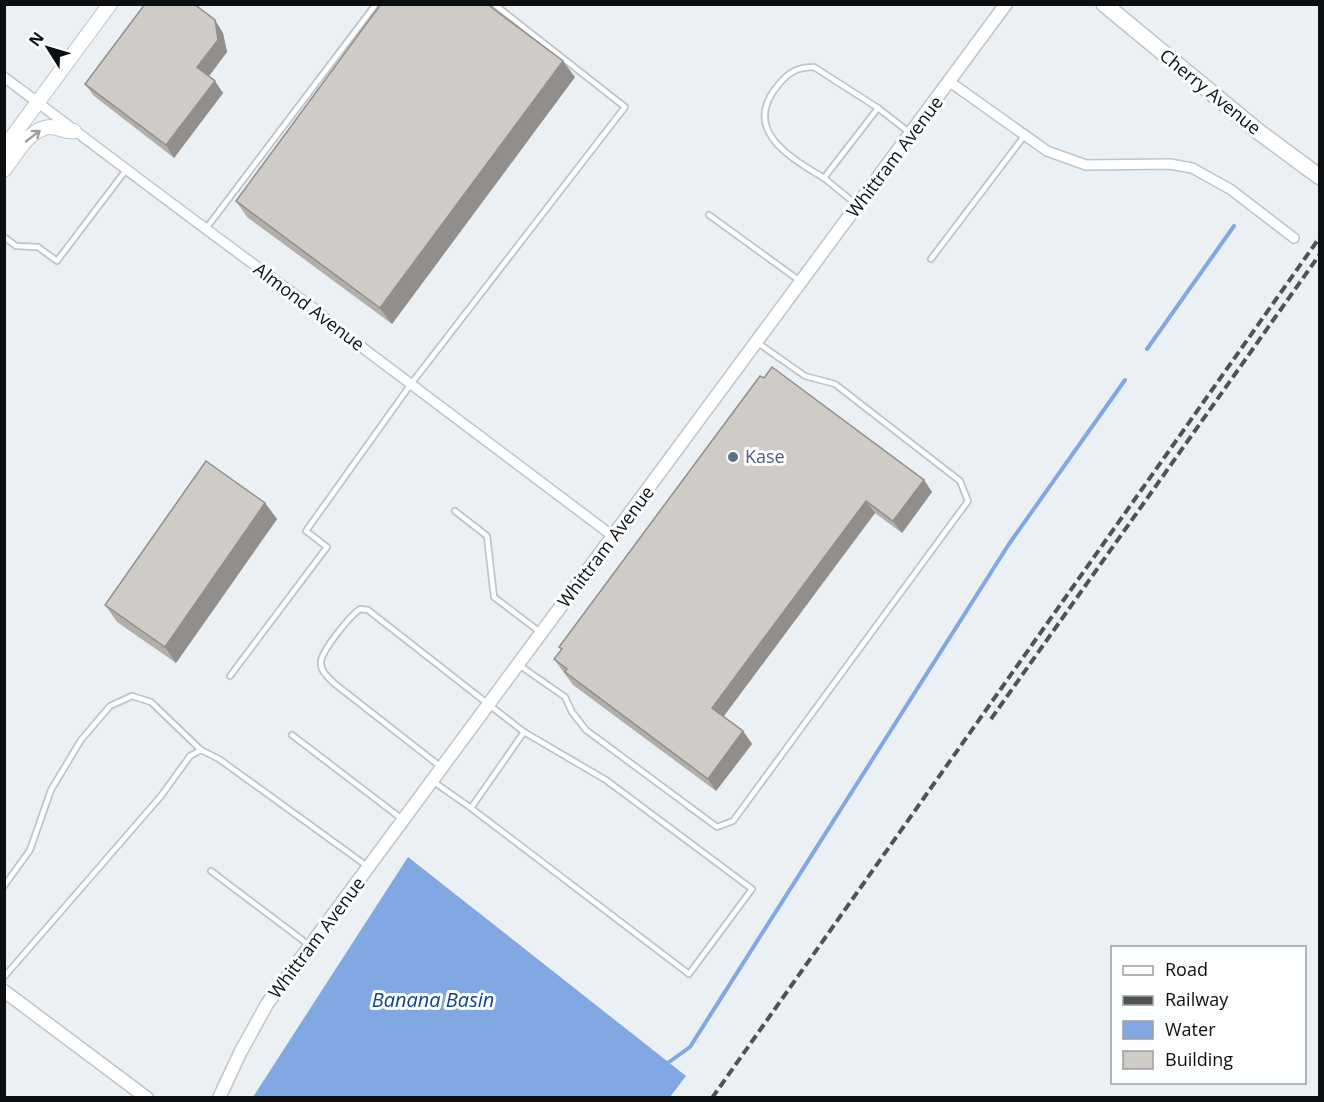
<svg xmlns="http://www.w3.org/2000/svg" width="1324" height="1102" viewBox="0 0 1324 1102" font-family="'Open Sans',sans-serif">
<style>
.water{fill:#82a8e3}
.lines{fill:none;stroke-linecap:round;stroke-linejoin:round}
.stream{stroke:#82a8e3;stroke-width:4}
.service-casing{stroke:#bfc4c8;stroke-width:8}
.minor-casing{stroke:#bfc4c8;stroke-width:12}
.tertiary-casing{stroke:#bfc4c8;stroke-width:15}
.secondary-casing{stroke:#bfc4c8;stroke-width:16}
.primary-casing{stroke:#bfc4c8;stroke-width:18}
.service{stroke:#fff;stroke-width:4.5}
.minor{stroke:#fff;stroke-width:9}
.tertiary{stroke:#fff;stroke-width:12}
.secondary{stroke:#fff;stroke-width:14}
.primary{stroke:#fff;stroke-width:15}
.rail{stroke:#505254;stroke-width:4;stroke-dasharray:9 4.5;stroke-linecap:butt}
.wall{fill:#b2afab}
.shaded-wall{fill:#918e8b}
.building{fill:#cfcbc7;stroke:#918e8b;stroke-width:1.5}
.oneway{stroke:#9f9f9f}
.service-dot{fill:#5c6f8a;stroke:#fbfdfe;stroke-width:2}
.labels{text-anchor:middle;stroke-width:6;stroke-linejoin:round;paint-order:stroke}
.street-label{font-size:18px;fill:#0e0f10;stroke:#fbfdfe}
.service-label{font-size:18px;fill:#4e5e75;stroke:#fbfdfe;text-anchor:start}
.water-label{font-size:20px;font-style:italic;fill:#134287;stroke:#fbfdfe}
</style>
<rect width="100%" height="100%" fill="#ebf0f4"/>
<!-- water -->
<path class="water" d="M408,857l278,219 -16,21h-417z"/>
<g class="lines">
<!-- stream -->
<g class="stream">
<path d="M1147,349l87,-123"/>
<path d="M665,1065l25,-18 319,-503 116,-164"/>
</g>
<!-- service casing -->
<g class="service-casing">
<g id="service">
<path d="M824,178c-35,-21 -84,-49 -45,-94 10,-12 19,-17 35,-17l64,41"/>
<path d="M857,205l-33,-27 54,-70 32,25"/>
<path d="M709,215l91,66"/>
<path d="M205,230l171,-226"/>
<path d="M4,237l12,9 22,1 19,14 69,-91"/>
<path d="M931,259l94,-124"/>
<path d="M455,511l32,25 7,61 46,35"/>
<path d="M519,665l46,32 7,15 14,18 131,97 16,-6 235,-320 -8,-20 -125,-97 -30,-8 -47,-33"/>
<path d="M230,676l97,-129 -21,-16 105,-147 214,-277 -131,-103"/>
<path d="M292,735l110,84"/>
<path d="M434,782l37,26 53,-76 -156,-122 -8,-1c-10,7 -41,44 -39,55 0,8 8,14 14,20l106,83"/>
<path d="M471,808l218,166 63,-85 -146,-109 -82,-48"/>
<path d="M211,871l98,74"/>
<path d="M4,886l26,-36 21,-60 30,-50 29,-34 22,-10 19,6 50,48"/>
<path d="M4,977l157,-181 29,-40 11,-6 18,9 148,107"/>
</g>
</g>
<!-- minor casing -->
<g class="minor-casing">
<g id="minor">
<path d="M4,77c103,78 207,157 312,233l15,14 283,213"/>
<path d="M950,82l97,69 39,14 84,-1 22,4 38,21 64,49"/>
</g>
</g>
<!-- tertiary casing -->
<g class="tertiary-casing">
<g id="tertiary">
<path d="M4,991l143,107"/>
<path d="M219,1098l21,-45 27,-49 739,-1000"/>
</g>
</g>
<!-- secondary casing -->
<g class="secondary-casing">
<g id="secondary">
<path d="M4,148l106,-144"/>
<path d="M4,170c12,-15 25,-42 46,-43 9,0 16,6 24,4"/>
</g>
</g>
<!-- primary casing -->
<g class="primary-casing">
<path id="primary" d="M1104,4l155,128 61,45"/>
</g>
<!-- service -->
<use href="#service" class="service"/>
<!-- minor -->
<use href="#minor" class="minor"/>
<!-- tertiary -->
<use href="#tertiary" class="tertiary"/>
<!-- secondary -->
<use href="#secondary" class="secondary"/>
<!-- primary -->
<use href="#primary" class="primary"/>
<!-- rail -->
<g class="rail">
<path d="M991,719l329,-465"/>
<path d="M712,1098l608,-861"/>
</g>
</g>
<!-- wall -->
<g class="wall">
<path d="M223,33l4,19 -18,24 14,17 -49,65 -80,-62 -9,-12z"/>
<path d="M575,77l-183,247 -145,-107 -11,-16z"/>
<path d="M760,376l164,104 8,12 -30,41 -27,-20 -152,203 20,15 9,13 -36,47 -143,-106 -19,-26 7,-9 -2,-3z"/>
<path d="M265,503l12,16 -101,144 -59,-41 -12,-17z"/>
</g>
<!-- shaded-wall -->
<g class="shaded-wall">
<path d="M215,20l8,13 4,19 -21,28 -9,-13z"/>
<path d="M563,61l12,16 -183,247 -12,-16z"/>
<path d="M215,81l8,12 -49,65 -8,-13z"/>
<path d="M924,480l8,12 -30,41 -9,-12z"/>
<path d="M866,501l9,12 -154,207 -9,-12z"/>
<path d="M265,503l12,16 -101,144 -11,-16z"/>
<path d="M743,731l9,13 -36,47 -8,-12z"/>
</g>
<!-- building -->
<g class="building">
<path d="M145,4h49l21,16 3,20 -21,27 18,14 -49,64 -81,-61z"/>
<path d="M381,4h106l76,57 -183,247 -144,-107z"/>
<path d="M772,367l152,113 -31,41 -27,-20 -154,207 31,23 -35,48 -143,-107 2,-3 -13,-10 8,-10 -3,-2 201,-271 4,2z"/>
<path d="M206,461l59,42 -100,144 -60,-42z"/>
</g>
<!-- one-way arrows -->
<defs><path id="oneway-shaft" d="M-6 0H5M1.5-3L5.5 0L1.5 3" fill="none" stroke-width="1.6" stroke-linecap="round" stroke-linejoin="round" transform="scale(1.5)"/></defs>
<use class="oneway" href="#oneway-shaft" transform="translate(33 136) rotate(-38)"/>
<!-- markers -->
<circle class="service-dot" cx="733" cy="457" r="6"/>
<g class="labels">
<!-- street labels -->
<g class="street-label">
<text transform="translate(1210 92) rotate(39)" y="6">Cherry Avenue</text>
<text transform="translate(895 157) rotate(-53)" y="6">Whittram Avenue</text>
<text transform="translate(309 307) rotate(37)" y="6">Almond Avenue</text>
<text transform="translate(606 547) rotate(-53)" y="6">Whittram Avenue</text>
<text transform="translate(317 938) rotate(-53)" y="6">Whittram Avenue</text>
</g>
<!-- service labels -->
<g class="service-label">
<text x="745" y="463">Kase</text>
</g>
<!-- water labels -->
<g class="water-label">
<text x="433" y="1007">Banana Basin</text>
</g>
</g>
<!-- border -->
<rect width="1324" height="1102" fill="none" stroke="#0e0f10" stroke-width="12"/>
<!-- legend -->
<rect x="1111" y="946" width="195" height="138" fill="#fbfdfe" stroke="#9c9e9f" stroke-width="1.5"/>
<rect x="1123" y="966" width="30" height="9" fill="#ffffff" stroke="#9c9e9f" stroke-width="1.5"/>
<text x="1165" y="976" font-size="18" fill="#0e0f10">Road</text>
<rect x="1123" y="996" width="30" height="9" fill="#505254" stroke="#9c9e9f" stroke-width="1.5"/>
<text x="1165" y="1006" font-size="18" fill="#0e0f10">Railway</text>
<rect x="1123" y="1021" width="30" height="18" fill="#82a8e3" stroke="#9c9e9f" stroke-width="1.5"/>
<text x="1165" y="1036" font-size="18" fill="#0e0f10">Water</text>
<rect x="1123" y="1051" width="30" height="18" fill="#cfcbc7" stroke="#9c9e9f" stroke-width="1.5"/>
<text x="1165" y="1066" font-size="18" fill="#0e0f10">Building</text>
<!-- north arrow -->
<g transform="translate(48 48) rotate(307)" stroke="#fbfdfe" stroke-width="4.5" paint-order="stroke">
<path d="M0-4.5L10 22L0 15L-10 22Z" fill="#0e0f10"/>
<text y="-9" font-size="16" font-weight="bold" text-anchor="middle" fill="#0e0f10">N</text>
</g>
</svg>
